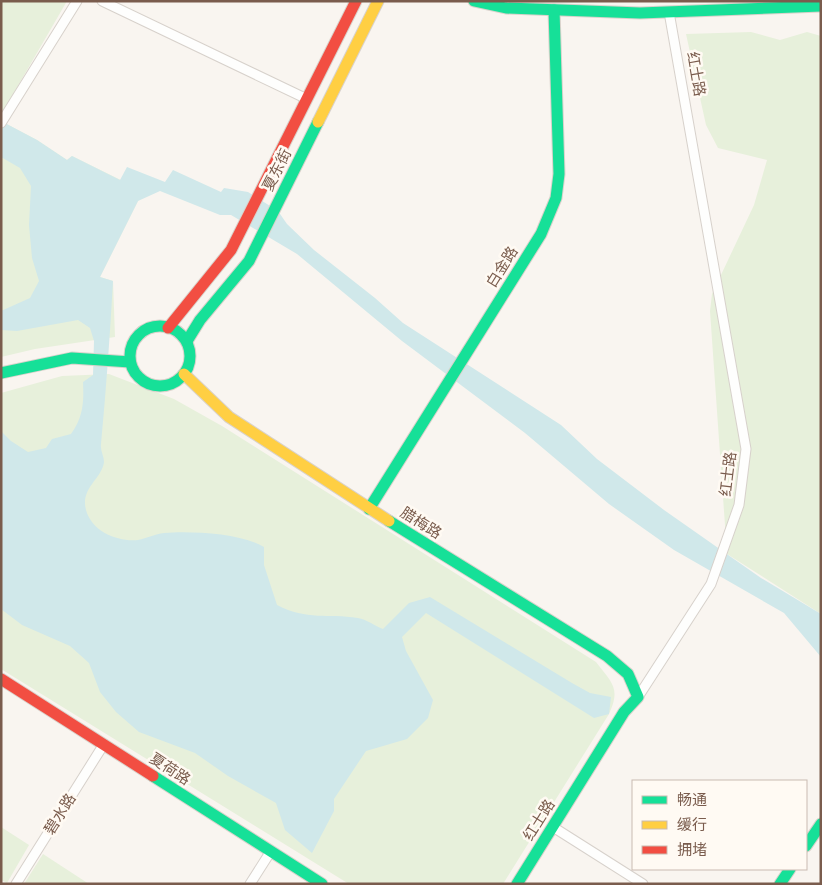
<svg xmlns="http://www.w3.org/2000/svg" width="822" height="885" viewBox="0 0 822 885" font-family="Poppins,'Noto Sans SC',sans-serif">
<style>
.green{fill:#e7f0db}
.water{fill:#d0e8ea}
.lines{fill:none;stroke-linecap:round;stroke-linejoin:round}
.street-casing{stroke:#d7d1cb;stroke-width:11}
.fast-casing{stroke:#d9d2cb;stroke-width:13}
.slow-casing{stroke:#d9d2cb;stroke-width:13}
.jam-casing{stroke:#d9d2cb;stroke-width:13}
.street{stroke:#fefefd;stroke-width:9}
.fast{stroke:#16e098;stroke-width:11}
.slow{stroke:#ffcf43;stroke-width:11}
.jam{stroke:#f24e42;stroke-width:11}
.labels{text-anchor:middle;stroke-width:5;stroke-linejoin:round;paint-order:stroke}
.street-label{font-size:15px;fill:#7a5c4d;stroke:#fffaf3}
</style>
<rect width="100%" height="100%" fill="#f9f5f0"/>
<!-- green -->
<g class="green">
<path d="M1,1h66l-66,114z"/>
<path d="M751,32l29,8 27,-8 14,4v578l-94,-60 -17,-243 2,-17 42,-89 13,-45 -49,-12 -12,-23 -20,-91z"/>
<path d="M1,121l36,19 30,20 5,-4 71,35 -43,86 13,4 2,56 -80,12 -34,8z"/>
<path d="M109,374l65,25 48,27 374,236c16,21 25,26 13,52l-106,170h-154l-348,-215v-276l61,-17z"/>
<path d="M1,827l28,18 -22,38 -6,-3z"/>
<path d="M43,854l46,30h-65z"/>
</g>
<!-- water -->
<path class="water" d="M1,121l36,19 30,20 5,-4 48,24 7,-13 38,15 8,-12 48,22 3,-4 24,4 30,19 9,13 27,26 61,48 28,25 158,102 36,34 67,51 97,68 60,36v43l-37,-44 -110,-63 -65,-46 -84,-71 -123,-92 -105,-87 -66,-39h-11l-60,-24 -22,10 -38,76 13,4c-3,55 -7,109 -12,163 -1,6 3,12 3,18 -2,17 -24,26 -18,48 6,22 32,32 52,30 9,-2 17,-6 26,-7 27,-2 76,0 100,14v18l13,40c31,16 50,8 81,13 8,1 17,8 25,11l26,-26 21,-6 142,86 18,10 21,4 -2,17 -15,4 -168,-105 -24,24 4,14 27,49 -5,18 -21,21 -41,12 -32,48v12l-22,42 -27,-23 -9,-27 -48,-27 -33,-23 -56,-21 -23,-20 -16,-20 -11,-29 -19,-17 -48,-21 -21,-16v-178l10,10 17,11 18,-4 6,-9 19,-5c12,-17 13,-31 12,-52l10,-7 1,-34 -4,-13 -12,-8 -61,11 -16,-1v-19l29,-13 9,-17 -7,-23 -3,-33 2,-39 -11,-18 -19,-11z"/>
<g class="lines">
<!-- street casing -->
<g class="street-casing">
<g id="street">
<path d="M102,1l205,98"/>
<path d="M1,123l76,-122"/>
<path d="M638,697l73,-113 28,-79 7,-56 -77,-437"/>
<path d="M553,827l90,57"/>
<path d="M16,884l88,-140"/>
<path d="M250,884l21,-33"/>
</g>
</g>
<!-- fast casing -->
<g class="fast-casing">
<g id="fast">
<path d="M474,1l32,7 134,5 181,-7"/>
<circle cx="160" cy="356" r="30"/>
<path d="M187,341l13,-21 49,-59 69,-139"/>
<path d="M1,373l71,-15 58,4"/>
<path d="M369,509l172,-275 15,-36 3,-24 -5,-164"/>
<path d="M389,521l218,135 21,18 10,23 -14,15 -107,172"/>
<path d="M153,776l169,108"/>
<path d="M806,846l15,-22"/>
<path d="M780,884l10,-15"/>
</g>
</g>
<!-- slow casing -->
<g class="slow-casing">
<g id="slow">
<path d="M318,122l60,-121"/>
<path d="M184,374l45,43 160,104"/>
</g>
</g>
<!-- jam casing -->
<g class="jam-casing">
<g id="jam">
<path d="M168,328l63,-78 125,-249"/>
<path d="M1,679l152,97"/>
</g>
</g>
<!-- street -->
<use href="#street" class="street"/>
<!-- fast -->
<use href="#fast" class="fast"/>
<!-- slow -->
<use href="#slow" class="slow"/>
<!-- jam -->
<use href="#jam" class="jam"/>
</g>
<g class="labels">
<!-- street labels -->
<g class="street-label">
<text transform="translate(696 74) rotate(80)" y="5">红士路</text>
<text transform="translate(277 170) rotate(-63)" y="5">夏东街</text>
<text transform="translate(502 267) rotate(-58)" y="5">白金路</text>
<text transform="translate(728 474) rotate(-83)" y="5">红士路</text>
<text transform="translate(421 523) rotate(32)" y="5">腊梅路</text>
<text transform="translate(170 769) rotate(33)" y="5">夏荷路</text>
<text transform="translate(60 814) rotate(-58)" y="5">碧水路</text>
<text transform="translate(539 820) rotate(-58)" y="5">红士路</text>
</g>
</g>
<!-- border -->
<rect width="822" height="885" fill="none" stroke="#7a5c4d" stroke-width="5"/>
<!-- legend -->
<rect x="632" y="780" width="175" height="90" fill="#fffaf3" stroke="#cabbb1"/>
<rect x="642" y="796" width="25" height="8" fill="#16e098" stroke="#cabbb1"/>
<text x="677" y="805" font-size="15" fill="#7a5c4d">畅通</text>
<rect x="642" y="821" width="25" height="8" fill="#ffcf43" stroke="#cabbb1"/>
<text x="677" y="830" font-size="15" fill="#7a5c4d">缓行</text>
<rect x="642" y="846" width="25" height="8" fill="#f24e42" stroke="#cabbb1"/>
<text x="677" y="855" font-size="15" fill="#7a5c4d">拥堵</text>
</svg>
